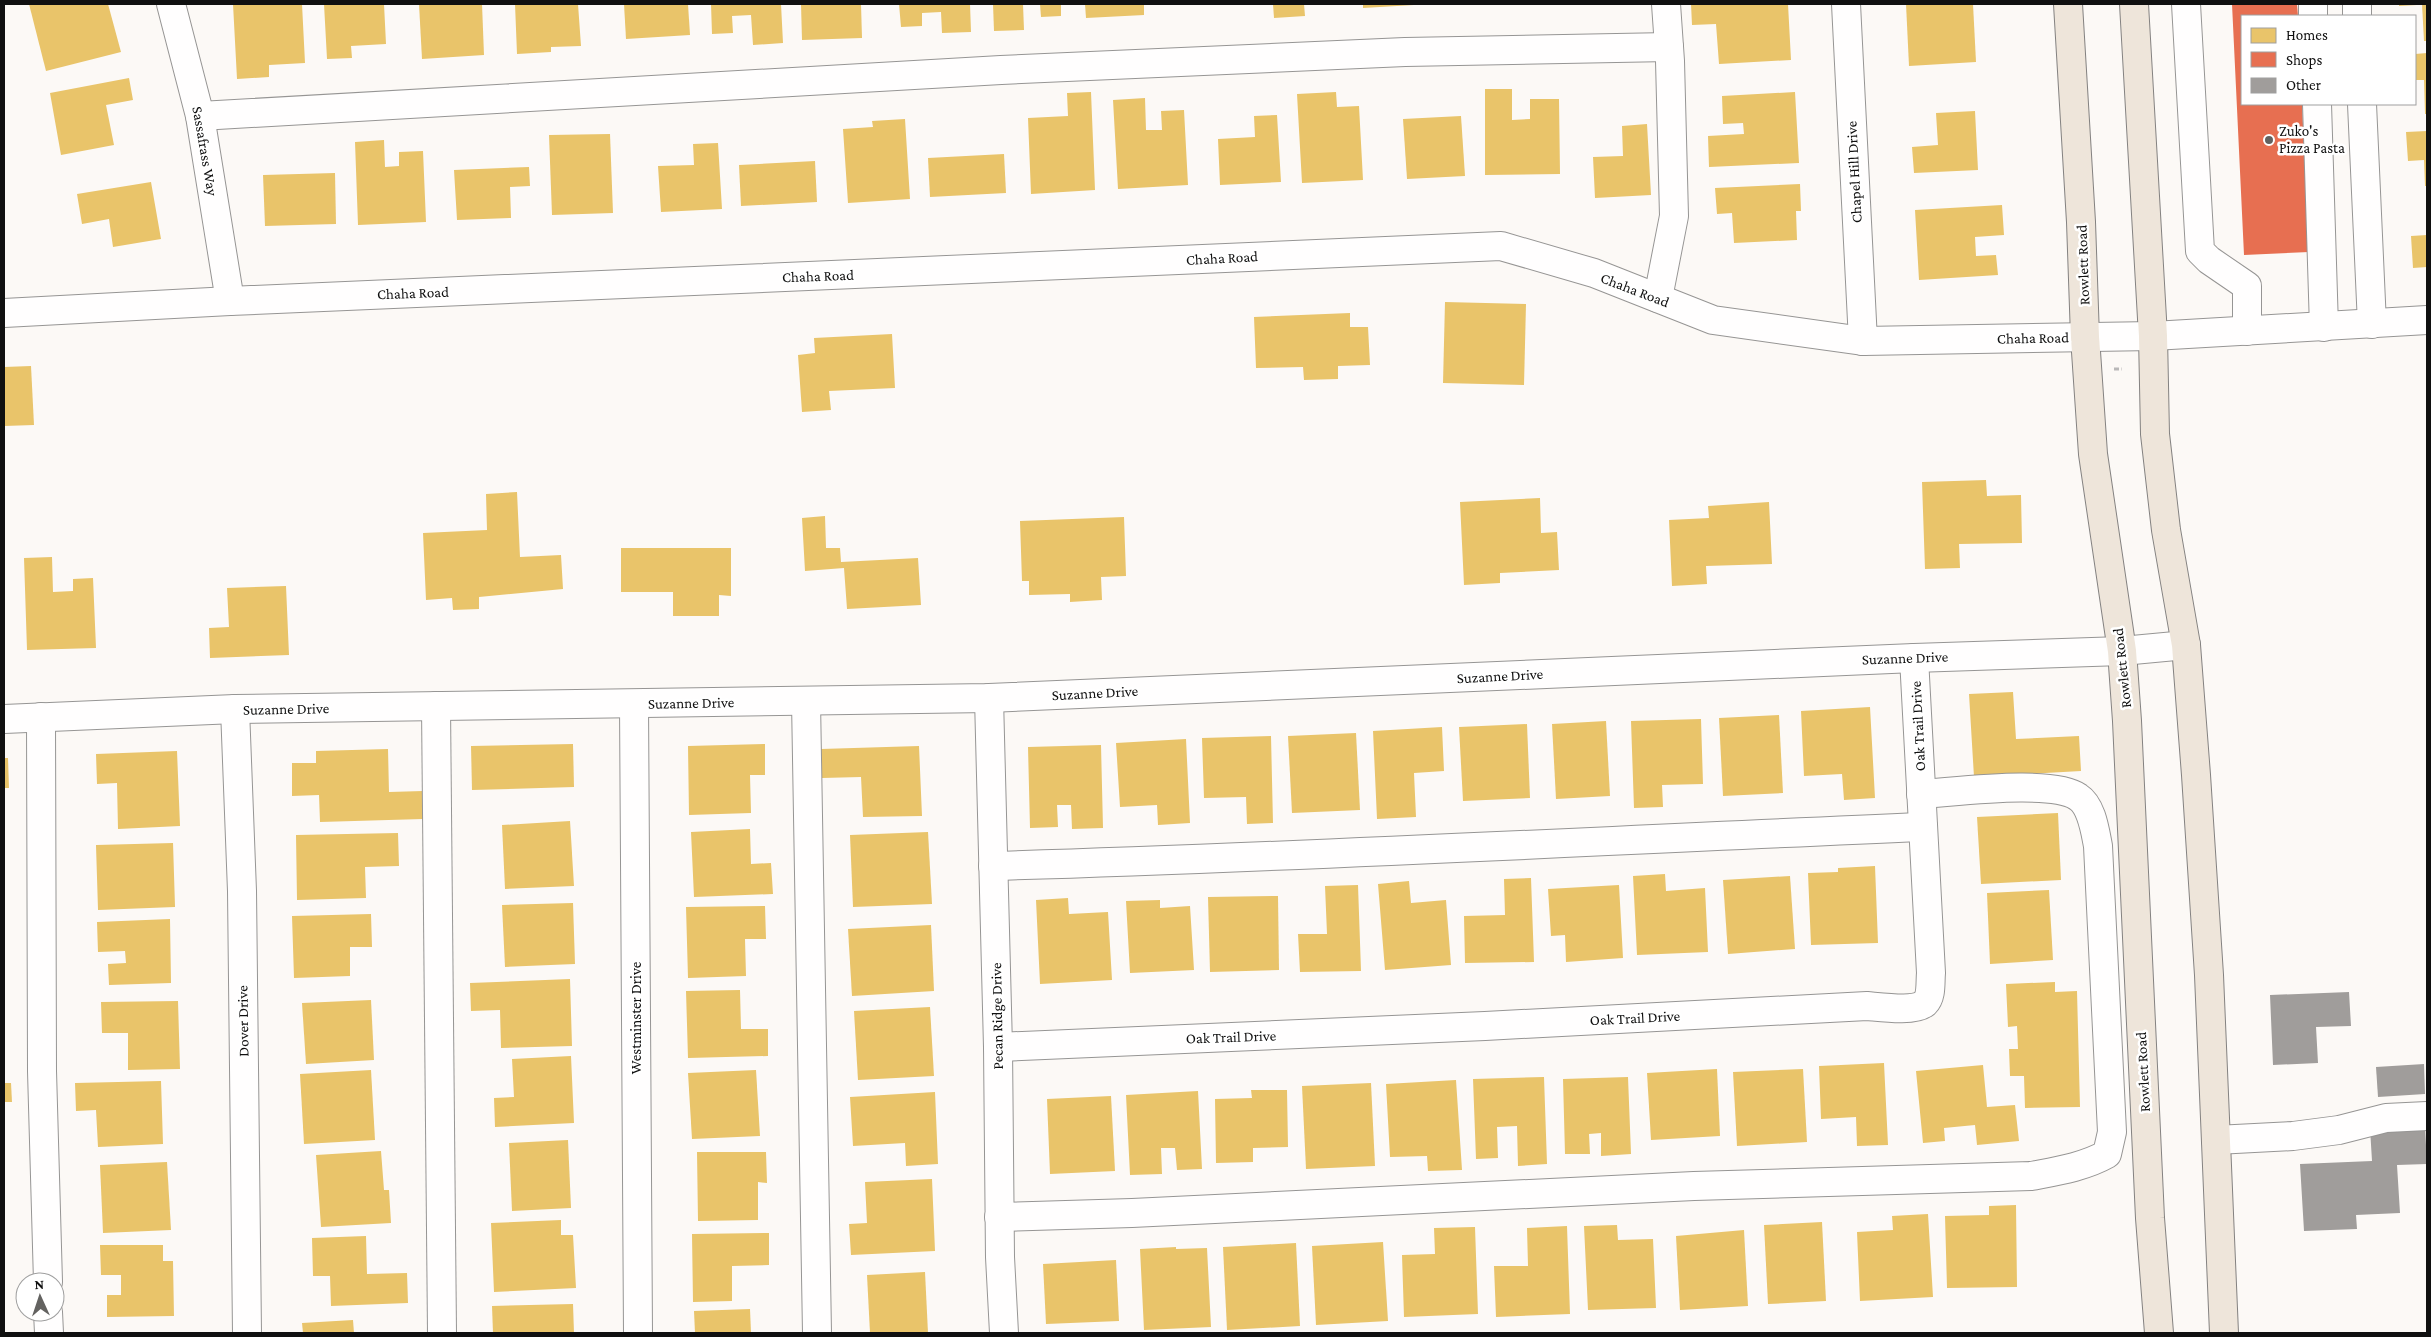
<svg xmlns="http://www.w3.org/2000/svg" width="2431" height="1337" viewBox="0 0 2431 1337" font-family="'Crimson Pro',serif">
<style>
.homes{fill:#e9c46a}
.shops{fill:#e76f51}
.building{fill:#a09d9b}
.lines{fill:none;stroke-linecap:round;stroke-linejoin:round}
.minor-casing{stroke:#969594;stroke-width:30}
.major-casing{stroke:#848281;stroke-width:30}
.path{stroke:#b9b8b8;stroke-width:3;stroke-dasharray:5 2.5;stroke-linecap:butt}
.minor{stroke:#fffefe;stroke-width:28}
.major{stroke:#eee5da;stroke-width:28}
.poi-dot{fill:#636260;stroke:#fff;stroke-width:2}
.labels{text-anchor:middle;stroke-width:5;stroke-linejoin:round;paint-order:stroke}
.poi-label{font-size:15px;fill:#101010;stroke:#fff;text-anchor:start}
.street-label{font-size:15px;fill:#101010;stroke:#fff}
</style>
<rect width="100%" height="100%" fill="#fcf9f6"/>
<!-- homes -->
<g class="homes">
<path d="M29,4h79l13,48 -75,19z"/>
<path d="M233,4h69l3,59 -36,2v12l-32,2z"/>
<path d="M324,4h60l2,40 -35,2 1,12 -25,1z"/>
<path d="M419,4h63l2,51 -62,4z"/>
<path d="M515,4h63l3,42 -30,1v5l-34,2z"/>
<path d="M624,4h64l2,31 -64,4z"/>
<path d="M711,4h70l2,39 -30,2 -2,-30 -19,1 1,17 -21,1z"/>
<path d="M801,4h60l1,34 -60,2z"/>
<path d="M899,4h71l1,28 -29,1 -1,-21 -19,1v13l-21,1z"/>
<path d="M993,4h30l1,26 -30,1z"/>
<path d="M1040,4h21v12l-20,1z"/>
<path d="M1085,4h59v11l-58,3z"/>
<path d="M1273,4h31l1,12 -31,2z"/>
<path d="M1363,4h51v1l-51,3z"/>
<path d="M1691,4h97l3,56 -72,4 -3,-40 -24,1z"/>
<path d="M1906,4h67l3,58 -67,4z"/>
<path d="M2399,4h18v1l-18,1z"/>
<path d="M2422,4h5v37h-3z"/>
<path d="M2427,53v61h-2l-1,-34h-9v-26z"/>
<path d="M129,78l4,22 -27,5 8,40 -53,10 -11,-62z"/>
<path d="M1485,89h27v31l18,-1v-20h29l1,75 -75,1z"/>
<path d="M1091,92l4,98 -64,4 -3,-76 40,-2 -1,-23z"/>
<path d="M1336,92l1,15 22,-1 4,74 -61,3 -5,-89z"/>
<path d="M1795,92l4,71 -90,4 -1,-31 36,-2 -1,-11 -20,1 -1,-28z"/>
<path d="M1145,98l1,32h16l-1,-19 23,-1 4,75 -70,4 -5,-89z"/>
<path d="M1975,111l3,59 -64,3 -2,-26 26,-2 -2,-32z"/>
<path d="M1277,115l4,67 -61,3 -2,-46 37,-2 -1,-21z"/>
<path d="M1461,116l4,60 -58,3 -4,-60z"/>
<path d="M905,119l5,80 -62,4 -5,-74 30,-2 -1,-6z"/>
<path d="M1647,124l4,71 -56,3 -2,-41 30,-1 -1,-30z"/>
<path d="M2427,131v55h-2l-1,-26 -16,1 -2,-29z"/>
<path d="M610,134l3,79 -61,2 -3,-80z"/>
<path d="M384,140l1,27 14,-1v-14l24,-1 3,71 -68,3 -3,-83z"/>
<path d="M718,143l4,66 -61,3 -3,-46 36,-1 -1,-21z"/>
<path d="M1004,154l2,39 -76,4 -2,-39z"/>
<path d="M815,161l2,41 -76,4 -2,-41z"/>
<path d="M529,167l1,19 -20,1 1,31 -54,2 -3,-50z"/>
<path d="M335,173l1,51 -71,2 -2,-51z"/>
<path d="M151,182l10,57 -48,8 -4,-28 -27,5 -5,-30z"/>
<path d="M1800,184l1,27h-5l1,29 -63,3 -2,-30 -15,1 -2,-26z"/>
<path d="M2002,205l2,30 -29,2 1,19 20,-1 2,20 -79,5 -4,-70z"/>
<path d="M2427,235v32l-14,1 -2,-32z"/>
<path d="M1445,302l81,2 -2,81 -81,-2z"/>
<path d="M1350,313v14h18l2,38 -32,1v13l-34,1 -1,-13 -47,1 -2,-51z"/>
<path d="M892,334l3,54 -66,3 2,19 -29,2 -4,-57 17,-2 -1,-15z"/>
<path d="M31,366l3,59 -30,1v-59z"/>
<path d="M1986,480l1,16 34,-1 1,48 -63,1 1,24 -35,1 -3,-87z"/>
<path d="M517,492l3,65 41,-2 2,34 -84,8v12l-26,1 -1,-12 -26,2 -3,-67 64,-3 -1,-36z"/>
<path d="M1540,498l1,35 16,-1 2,38 -59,3v10l-36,2 -4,-83z"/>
<path d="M1769,502l3,62 -66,2 1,18 -35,2 -3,-66 40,-2 -1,-12z"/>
<path d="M825,516l1,32h14l1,14 77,-4 3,47 -74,4 -3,-41 -39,3 -3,-53z"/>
<path d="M1124,517l2,59 -25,1 1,23 -32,2v-8l-41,1v-14h-7l-2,-60z"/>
<path d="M621,548h110v48l-12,-1v21h-46v-24h-52z"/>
<path d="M52,557l1,35 20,-1v-12l20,-1 3,70 -69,2 -3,-92z"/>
<path d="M286,586l3,69 -79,3 -1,-30 20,-1 -2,-39z"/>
<path d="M2013,692l3,47 63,-3 2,35 -107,6 -5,-83z"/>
<path d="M1870,707l5,91 -31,2 -2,-26 -38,2 -3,-65z"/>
<path d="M1779,715l4,78 -60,3 -4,-78z"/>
<path d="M1701,719l2,65 -41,1 1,22 -29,1 -3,-87z"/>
<path d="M1606,721l4,75 -54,3 -4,-75z"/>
<path d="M1527,724l3,74 -67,3 -4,-74z"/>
<path d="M1442,727l2,44 -30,2 2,44 -39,2 -4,-88z"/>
<path d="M1356,733l4,77 -68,3 -4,-77z"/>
<path d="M1271,736l2,87 -26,1 -1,-27 -42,1 -2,-60z"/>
<path d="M1186,739l4,84 -32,2 -1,-20 -37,2 -4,-64z"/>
<path d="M573,744l1,43 -102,3 -1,-44z"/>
<path d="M765,744v31h-15l1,38 -62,2 -1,-69z"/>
<path d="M1101,745l2,83 -31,1 -1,-24h-14l1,22 -28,1 -2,-81z"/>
<path d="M919,746l3,70 -59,1 -2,-40 -39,1 -1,-29z"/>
<path d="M388,749l1,43 34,-1v28l-103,3 -1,-27 -27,1v-33h24v-12z"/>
<path d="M177,751l3,75 -62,3 -1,-46 -20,1 -1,-30z"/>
<path d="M4,758h4l1,30h-5z"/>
<path d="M2058,813l3,67 -80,4 -4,-67z"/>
<path d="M570,821l4,65 -69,3 -3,-64z"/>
<path d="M750,829l1,35 20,-1 2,31 -79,3 -3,-65z"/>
<path d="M928,832l4,72 -79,3 -3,-72z"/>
<path d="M398,833l1,33 -34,1 1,31 -69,2 -1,-65z"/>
<path d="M173,843l2,64 -77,3 -2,-65z"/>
<path d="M1875,866l3,77 -67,2 -3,-72 30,-1v-4z"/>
<path d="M1665,874l1,17 39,-3 3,64 -71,3 -4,-79z"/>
<path d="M1790,876l5,73 -67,5 -5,-74z"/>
<path d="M1531,878l3,84 -69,1 -1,-47 41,-1 -1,-36z"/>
<path d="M1409,881l2,22 35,-3 5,65 -66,5 -7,-86z"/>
<path d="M1358,885l3,86 -61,1 -2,-38h29l-2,-48z"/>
<path d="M1619,885l4,73 -57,4 -1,-27 -14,1 -3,-47z"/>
<path d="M2049,890l4,70 -63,4 -3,-71z"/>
<path d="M1278,896l1,74 -69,2 -2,-75z"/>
<path d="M1068,898l1,16 39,-2 4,68 -72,4 -4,-84z"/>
<path d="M1160,900v8l30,-2 4,64 -64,3 -4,-72z"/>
<path d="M573,903l2,61 -70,3 -3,-62z"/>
<path d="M765,906l1,33h-21l1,37 -58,2 -2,-71z"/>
<path d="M371,914l1,33h-22v29l-56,2 -2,-62z"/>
<path d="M170,919l1,64 -62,2 -1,-21 18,-1 -1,-12 -27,1 -1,-30z"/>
<path d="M931,925l3,66 -82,5 -4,-67z"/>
<path d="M570,979l2,67 -71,2 -1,-38 -29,1 -1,-28z"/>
<path d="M2055,982v10l22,-1 3,116 -55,1 -1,-32h-14l-1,-27h9l-1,-23 -9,1 -2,-43z"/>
<path d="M740,990l1,39h27v27l-80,2 -2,-67z"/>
<path d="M371,1000l3,60 -68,4 -4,-61z"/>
<path d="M178,1001l2,68 -52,1v-37h-26l-1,-31z"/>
<path d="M930,1007l4,69 -76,4 -4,-69z"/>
<path d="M571,1056l3,67 -79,4 -1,-29 20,-1 -2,-38z"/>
<path d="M1884,1063l4,82 -31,1 -1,-29 -35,2 -2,-53z"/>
<path d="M1983,1065l4,42 28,-2 4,36 -42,4 -2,-20 -31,3 1,13 -22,2 -7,-72z"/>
<path d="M1717,1069l3,67 -69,4 -4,-67z"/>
<path d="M1803,1069l4,73 -70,4 -4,-74z"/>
<path d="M371,1070l4,70 -71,4 -4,-70z"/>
<path d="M756,1070l4,66 -68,3 -4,-66z"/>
<path d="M1544,1077l3,87 -29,2 -1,-40 -20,1 1,31 -22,1 -3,-80z"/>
<path d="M1628,1077l3,77 -30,2v-23l-12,1 1,20h-25l-2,-75z"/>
<path d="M1456,1080l6,90 -34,1 -1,-15 -37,1 -4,-73z"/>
<path d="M161,1081l2,63 -65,3 -2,-37 -20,1 -1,-28z"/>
<path d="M4,1083h7l1,19h-8z"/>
<path d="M1371,1083l4,83 -69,3 -4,-83z"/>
<path d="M1251,1090h36l1,57 -35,1v14l-37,1 -1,-64 37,-1z"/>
<path d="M1198,1091l4,78 -25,1 -2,-22h-14l1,26 -32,1 -4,-80z"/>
<path d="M935,1092l3,72 -32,2 -1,-23 -52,3 -3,-49z"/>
<path d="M1111,1096l4,75 -65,3 -3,-75z"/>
<path d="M568,1140l3,68 -59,3 -3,-68z"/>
<path d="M381,1151l3,39h5l2,33 -70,4 -5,-72z"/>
<path d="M697,1152h69l1,31 -9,-1v38l-60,1z"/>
<path d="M167,1162l4,68 -68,3 -3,-68z"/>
<path d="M932,1179l3,72 -84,4 -2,-31 18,-1 -2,-41z"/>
<path d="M2016,1205l1,82 -70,1 -2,-72 44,-1v-9z"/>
<path d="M1928,1214l5,83 -73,4 -3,-69 36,-2 -1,-14z"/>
<path d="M561,1220v15h12l3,53 -82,4 -3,-69z"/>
<path d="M1822,1222l4,79 -58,3 -4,-79z"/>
<path d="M1617,1225l1,15 35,-1 3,69 -68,2 -4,-84z"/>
<path d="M1567,1226l3,88 -74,3 -2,-51h34l-1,-38z"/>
<path d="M1475,1227l3,87 -74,3 -2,-62 33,-1 -1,-26z"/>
<path d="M1744,1230l4,76 -68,4 -4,-74z"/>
<path d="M769,1233v32l-37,1v35l-39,1 -1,-68z"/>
<path d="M366,1236l1,38 40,-1 1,30 -77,3 -1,-30h-17l-1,-38z"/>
<path d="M1383,1242l5,79 -72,4 -4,-79z"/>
<path d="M1296,1243l4,83 -73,4 -4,-83z"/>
<path d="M100,1245h63v16h10l1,55 -67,1v-22h14v-20h-20z"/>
<path d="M1176,1247v2l31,-1 4,79 -67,3 -4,-81z"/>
<path d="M1116,1260l3,61 -73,3 -3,-60z"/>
<path d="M925,1272l3,61h-58l-3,-58z"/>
<path d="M573,1304l1,29h-81l-1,-27z"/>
<path d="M750,1309l1,24h-56l-1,-22z"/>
<path d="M353,1320l1,13h-51l-1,-10z"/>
</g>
<!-- shops -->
<path class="shops" d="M2232,4h65l1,12h-56v88h60l7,148 -65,3z"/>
<!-- building -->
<g class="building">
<path d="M2349,992l2,34 -35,1 2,36 -45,2 -3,-70z"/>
<path d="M2424,1064l1,30 -47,3 -2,-30z"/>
<path d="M2425,1126l2,38 -30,1 3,48 -44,2 1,14 -53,2 -4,-67 72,-3 -2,-33z"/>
</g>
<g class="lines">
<!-- minor casing -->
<g class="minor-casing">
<g id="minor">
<path d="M171,4l29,112 30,185"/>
<path d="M1846,4l17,337"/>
<path d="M2186,4l14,247 9,9 38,26v45"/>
<path d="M2313,4v12"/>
<path d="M2357,4v12"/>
<path d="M2317,104l7,223"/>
<path d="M2362,104l10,220"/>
<path d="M200,116l801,-46 404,-18 264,-5"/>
<path d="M1658,298l16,-82 -4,-155 -4,-57"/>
<path d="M4,313l226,-12 1271,-55 93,27 119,47 150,21 290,-5 274,-16"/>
<path d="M989,698l9,349 2,210 4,76"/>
<path d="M806,701l11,632"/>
<path d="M634,704l4,629"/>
<path d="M436,706l6,627"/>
<path d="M235,709l7,182 5,442"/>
<path d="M41,717l1,354 6,211"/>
<path d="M4,719l231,-10 754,-11 925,-40 208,-7 64,-6"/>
<path d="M993,866c310,-9 620,-26 930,-39"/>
<path d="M998,1047l487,-21 382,-20c13,1 48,6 58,-3 7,-7 5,-21 6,-30l-17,-315"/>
<path d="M2216,1140l77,-4 46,-6 47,-12 41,-2"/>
<path d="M999,1217l133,-4 562,-27 337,-10c26,-5 53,-9 76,-22l5,-22 -14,-286c-3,-15 -6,-40 -20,-49 -25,-18 -122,-5 -157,-3"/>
<path d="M48,1312l1,21"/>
</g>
</g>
<!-- major casing -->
<g class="major-casing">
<g id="major">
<path d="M2068,4l13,218 4,115 8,117 29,197 5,70 23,497 9,115"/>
<path d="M2134,4l19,332 2,98 11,96 20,115 10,130 13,200 15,358"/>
</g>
</g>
<!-- path -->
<path class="path" d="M2114,369h8"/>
<!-- minor -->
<use href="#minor" class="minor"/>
<!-- major -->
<use href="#major" class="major"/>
</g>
<!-- markers -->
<circle class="poi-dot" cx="2269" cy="140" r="5"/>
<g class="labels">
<!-- poi labels -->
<g class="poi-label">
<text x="2279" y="136">Zuko's<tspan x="2279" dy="17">Pizza Pasta</tspan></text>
</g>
<!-- street labels -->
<g class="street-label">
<text transform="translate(205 151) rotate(80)" y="5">Sassafrass Way</text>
<text transform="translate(1854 172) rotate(-93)" y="5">Chapel Hill Drive</text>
<text transform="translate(1222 258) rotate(-3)" y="5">Chaha Road</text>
<text transform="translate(2083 265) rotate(-92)" y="5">Rowlett Road</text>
<text transform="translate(818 276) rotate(-2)" y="5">Chaha Road</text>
<text transform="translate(1635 290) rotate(21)" y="5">Chaha Road</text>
<text transform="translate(413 293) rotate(-2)" y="5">Chaha Road</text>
<text transform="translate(2033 338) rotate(-1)" y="5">Chaha Road</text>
<text transform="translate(1905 658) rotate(-2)" y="5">Suzanne Drive</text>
<text transform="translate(2122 668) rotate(-96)" y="5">Rowlett Road</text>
<text transform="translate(1500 676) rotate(-3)" y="5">Suzanne Drive</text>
<text transform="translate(1095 693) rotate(-3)" y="5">Suzanne Drive</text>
<text transform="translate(691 703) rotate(-1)" y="5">Suzanne Drive</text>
<text transform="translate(286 709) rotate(-1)" y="5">Suzanne Drive</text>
<text transform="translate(1918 726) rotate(-93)" y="5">Oak Trail Drive</text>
<text transform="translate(997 1016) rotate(-91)" y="5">Pecan Ridge Drive</text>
<text transform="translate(636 1018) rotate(-90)" y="5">Westminster Drive</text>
<text transform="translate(1635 1018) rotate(-3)" y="5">Oak Trail Drive</text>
<text transform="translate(243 1021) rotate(-91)" y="5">Dover Drive</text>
<text transform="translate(1231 1037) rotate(-2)" y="5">Oak Trail Drive</text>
<text transform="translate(2143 1072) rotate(-93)" y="5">Rowlett Road</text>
</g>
</g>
<!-- border -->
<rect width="2431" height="1337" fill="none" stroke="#101010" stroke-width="10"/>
<!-- legend -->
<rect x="2241" y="15" width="175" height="90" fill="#ffffff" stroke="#9f9f9f"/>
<rect x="2251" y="28" width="25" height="15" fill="#e9c46a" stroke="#9f9f9f"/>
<text x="2286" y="40" font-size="15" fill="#101010">Homes</text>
<rect x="2251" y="52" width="25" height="15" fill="#e76f51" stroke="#9f9f9f"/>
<text x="2286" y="65" font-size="15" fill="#101010">Shops</text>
<rect x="2251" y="78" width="25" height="15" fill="#a09d9b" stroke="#9f9f9f"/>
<text x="2286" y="90" font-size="15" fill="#101010">Other</text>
<!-- north arrow -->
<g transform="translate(40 1297) rotate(357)"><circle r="24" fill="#ffffff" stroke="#9f9f9f"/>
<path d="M0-4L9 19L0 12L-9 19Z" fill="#636260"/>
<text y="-8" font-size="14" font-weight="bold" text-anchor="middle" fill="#101010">N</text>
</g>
</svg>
